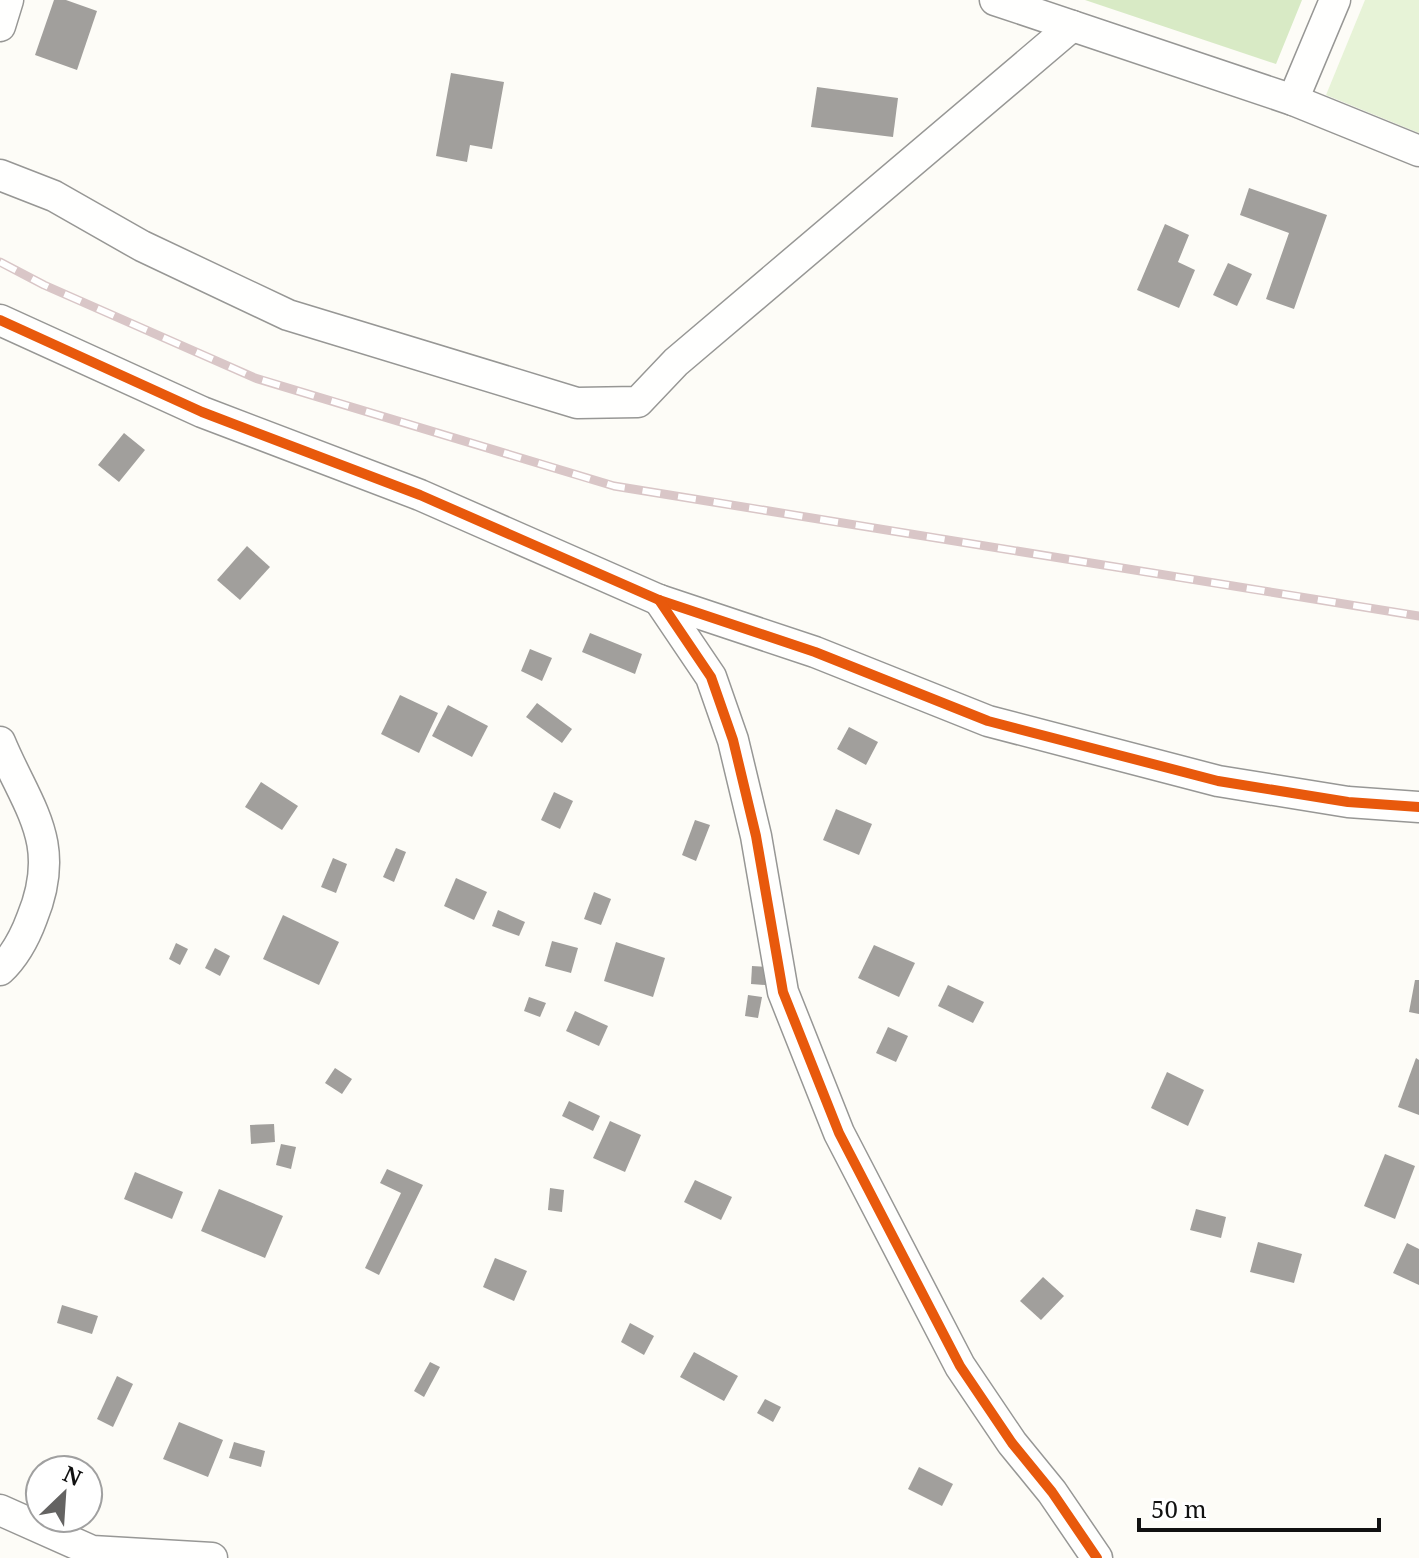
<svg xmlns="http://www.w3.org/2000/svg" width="1419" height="1558" viewBox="0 0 1419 1558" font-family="'Noto Serif',serif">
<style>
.green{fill:#e7f3d7}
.forest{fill:#d8eac5}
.building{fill:#a19f9c}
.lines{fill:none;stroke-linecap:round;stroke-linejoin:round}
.minor-casing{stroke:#979795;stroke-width:33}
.minor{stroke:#fffffe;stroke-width:30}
.rail-casing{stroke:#d9c6c7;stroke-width:9}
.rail{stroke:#fff;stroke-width:6;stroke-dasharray:18;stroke-linecap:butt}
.cycleway-casing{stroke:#fff;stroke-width:15}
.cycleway{stroke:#e8590c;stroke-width:10}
</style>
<rect width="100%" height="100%" fill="#fdfcf7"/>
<!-- green -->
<path class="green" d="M1365,0h54v133l-93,-38z"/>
<!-- forest -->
<path class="forest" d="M1085,0h217l-26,64z"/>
<!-- building -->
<g class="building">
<path d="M54,0h12l31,11 -20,59 -42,-15z"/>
<path d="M451,73l53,9 -12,67 -22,-4 -3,17 -31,-6z"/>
<path d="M817,87l81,11 -5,39 -82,-10z"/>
<path d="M1249,188l78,27 -33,94 -28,-10 23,-66 -49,-18z"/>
<path d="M1165,224l24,11 -11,27 17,8 -16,38 -42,-18z"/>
<path d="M1228,263l24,11 -15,32 -24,-11z"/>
<path d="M124,433l21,17 -26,32 -21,-17z"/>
<path d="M247,546l23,21 -30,33 -23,-20z"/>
<path d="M590,633l52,21 -7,20 -53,-22z"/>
<path d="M530,649l22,9 -10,23 -21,-10z"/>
<path d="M400,695l38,18 -19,40 -38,-19z"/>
<path d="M537,703l35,26 -10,14 -36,-26z"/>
<path d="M448,705l40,21 -16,31 -40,-21z"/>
<path d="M849,727l29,15 -12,23 -29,-16z"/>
<path d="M261,782l37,24 -16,24 -37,-23z"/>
<path d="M554,792l19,9 -13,28 -19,-9z"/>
<path d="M836,809l36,15 -13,31 -36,-15z"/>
<path d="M695,820l15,5 -14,36 -14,-6z"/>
<path d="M396,848l10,4 -12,30 -11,-5z"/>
<path d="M333,858l14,6 -11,29 -15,-6z"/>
<path d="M456,878l31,14 -13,28 -30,-14z"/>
<path d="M594,892l17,7 -10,26 -17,-6z"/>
<path d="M498,910l27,12 -6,14 -27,-10z"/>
<path d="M283,915l56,27 -20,43 -56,-26z"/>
<path d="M552,941l26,7 -7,25 -26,-7z"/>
<path d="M616,942l49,16 -12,39 -49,-16z"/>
<path d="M176,943l12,6 -8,16 -11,-6z"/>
<path d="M874,945l41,18 -16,34 -41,-19z"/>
<path d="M215,948l15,8 -10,20 -15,-8z"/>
<path d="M752,966l14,1 -1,18 -14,-1z"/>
<path d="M1415,980h4v34l-10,-2z"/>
<path d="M948,985l36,17 -11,21 -35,-17z"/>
<path d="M748,995l14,2 -4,21 -13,-2z"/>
<path d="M529,997l17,6 -6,14 -16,-6z"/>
<path d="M575,1011l33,15 -9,20 -33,-15z"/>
<path d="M888,1027l20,9 -12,26 -20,-9z"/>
<path d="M1416,1058l3,2v55l-21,-8z"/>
<path d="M335,1068l17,11 -10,15 -17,-11z"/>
<path d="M1167,1072l37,18 -16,36 -37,-18z"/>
<path d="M569,1101l31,15 -7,15 -31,-15z"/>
<path d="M610,1121l31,14 -16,37 -32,-14z"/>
<path d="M274,1124l1,18 -24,2 -1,-19z"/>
<path d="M281,1144l15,3 -5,22 -15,-4z"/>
<path d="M1385,1154l30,12 -20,53 -31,-13z"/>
<path d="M387,1169l36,16 -44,90 -14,-7 36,-75 -21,-10z"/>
<path d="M135,1172l48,20 -11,27 -48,-20z"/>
<path d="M695,1180l37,17 -11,23 -37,-18z"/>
<path d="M550,1188l14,2 -2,22 -14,-2z"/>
<path d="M219,1189l64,27 -18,42 -64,-27z"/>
<path d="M1196,1209l30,8 -5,21 -31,-8z"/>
<path d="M1258,1242l44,12 -8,29 -44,-11z"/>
<path d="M1407,1243l12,6v36l-26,-12z"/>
<path d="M495,1258l32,13 -13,30 -31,-14z"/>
<path d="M1043,1277l21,19 -23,24 -21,-19z"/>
<path d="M62,1305l36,11 -6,18 -35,-11z"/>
<path d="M630,1323l24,13 -10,19 -23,-13z"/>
<path d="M694,1352l44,24 -14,25 -44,-24z"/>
<path d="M430,1362l10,5 -16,30 -10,-6z"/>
<path d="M117,1376l16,8 -20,43 -16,-8z"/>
<path d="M765,1399l16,8 -8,15 -16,-9z"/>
<path d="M179,1422l44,18 -15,37 -45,-18z"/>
<path d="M234,1442l31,9 -4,16 -32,-9z"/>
<path d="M919,1467l34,17 -11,22 -34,-17z"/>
</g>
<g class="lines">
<!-- minor casing -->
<g class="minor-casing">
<g id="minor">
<path d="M995,0l298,100 126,51"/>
<path d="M0,26l8,-26"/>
<path d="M1293,100l42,-100"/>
<path d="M0,175l54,21 88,50 146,69 289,88 61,-1 38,-40 396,-336"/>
<path d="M0,320l202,92 218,83 239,105 156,52 173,69 230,60 130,21 71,5"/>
<path d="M659,600l52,77 22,63 23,96 27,156 56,141 121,233 52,77 40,49 45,66"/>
<path d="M0,742c28,67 63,100 32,176 -7,19 -17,38 -32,52"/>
<path d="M0,1510l92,41 120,7"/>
</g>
</g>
<!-- minor -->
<use href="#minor" class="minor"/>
<!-- rail casing -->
<g class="rail-casing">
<path id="rail" d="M0,262l44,23 211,93 359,108 805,130"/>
</g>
<!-- rail -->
<use href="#rail" class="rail"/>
<!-- cycleway casing -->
<g class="cycleway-casing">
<g id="cycleway">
<path d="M0,320l202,92 218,83 239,105 156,52 173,69 230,60 130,21 71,5"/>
<path d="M659,600l52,77 22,63 23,96 27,156 56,141 121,233 52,77 40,49 45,66"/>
</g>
</g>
<!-- cycleway -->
<use href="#cycleway" class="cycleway"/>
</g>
<!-- north arrow -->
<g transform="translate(64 1494) rotate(25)"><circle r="38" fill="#ffffff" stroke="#a0a0a0" stroke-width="2"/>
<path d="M0-6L14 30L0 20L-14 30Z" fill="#646362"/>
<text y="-12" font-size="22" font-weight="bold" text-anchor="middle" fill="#111111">N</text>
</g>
<!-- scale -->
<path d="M1139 1518v12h240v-12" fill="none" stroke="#111111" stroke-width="4"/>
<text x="1151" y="1518" font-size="24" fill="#111111" stroke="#ffffff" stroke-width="6" paint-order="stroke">50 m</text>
</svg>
